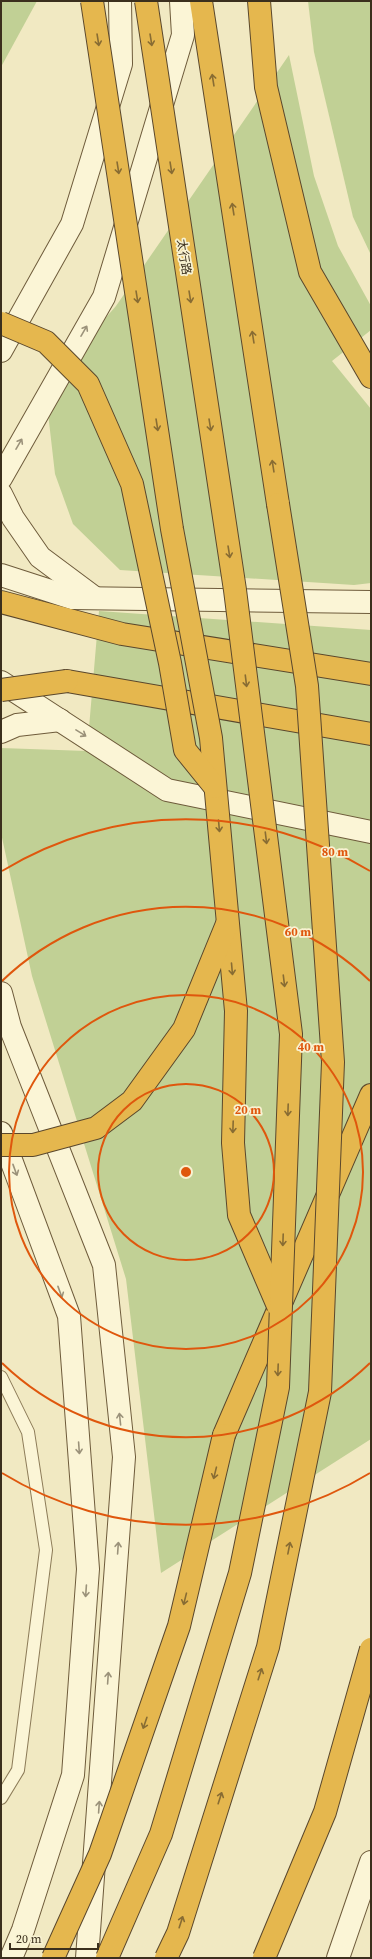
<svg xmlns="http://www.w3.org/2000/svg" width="372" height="1959" viewBox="0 0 372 1959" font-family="'Source Serif 4','Noto Sans SC',serif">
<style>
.green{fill:#c1d095}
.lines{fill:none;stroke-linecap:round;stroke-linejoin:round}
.lane-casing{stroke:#8c7b58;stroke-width:14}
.secondary-casing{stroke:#6e5b3b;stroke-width:24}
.highway-casing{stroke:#5a472c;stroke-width:24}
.lane{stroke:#fbf5d6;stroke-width:12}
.secondary{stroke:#fbf5d6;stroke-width:22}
.highway{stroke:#e5b74e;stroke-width:22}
.highway-bridge-casing{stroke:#5a472c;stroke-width:24;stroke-linecap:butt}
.highway-bridge{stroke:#e5b74e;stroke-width:22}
.oneway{stroke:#886c33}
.oneway2{stroke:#9b927a}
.ring{fill:none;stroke:#df570d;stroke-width:2}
.labels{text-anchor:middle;stroke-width:3.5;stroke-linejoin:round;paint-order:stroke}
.street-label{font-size:12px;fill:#3b2f1d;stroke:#f8f2d2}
.centre{fill:#df570d;stroke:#f8f2d2;stroke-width:2}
.ring-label{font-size:12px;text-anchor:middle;font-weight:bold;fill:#df570d;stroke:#f8f2d2;stroke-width:3.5;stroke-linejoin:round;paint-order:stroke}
</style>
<rect width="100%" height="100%" fill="#f1e9c2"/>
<!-- green -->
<g class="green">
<path d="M1,1h36l-36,66z"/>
<path d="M308,1h63v254l-18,-38 -39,-165z"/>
<path d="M289,55l25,121 24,70 33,60v24l-39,31 39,48v174l-17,2 -234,-15 -47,-46 -18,-50 -10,-87 71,-81z"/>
<path d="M99,611l272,19v809l-210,134 -35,-294 -94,-303 -31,-143v-85l86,3z"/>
</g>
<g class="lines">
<!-- lane casing -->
<g class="lane-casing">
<path id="lane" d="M1,1377l27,55 18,118 -28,220 -17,28"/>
</g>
<!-- secondary casing -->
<g class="secondary-casing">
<g id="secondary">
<path d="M1,351l71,-127 49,-160 -1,-63"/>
<path d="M1,478l103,-181 79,-262 -2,-34"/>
<path d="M1,494l12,24 27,39 55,41"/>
<path d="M1,575l71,23 299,4"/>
<path d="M1,682l166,108 204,42"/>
<path d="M1,732l16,-7 43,-5"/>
<path d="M1,993l9,34 94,238 20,192 -37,501"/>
<path d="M1,1133l68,183 19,253 -15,206 -50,155 -12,28"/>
<path d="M338,1958l33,-96"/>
</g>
</g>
<!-- highway casing -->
<g class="highway-casing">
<g id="highway">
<path d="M201,1l77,503"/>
<path d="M259,1l7,86 44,185 61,105"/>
<path d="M1,602l121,32 249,40"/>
<path d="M67,681l304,53"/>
<path d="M224,1435l147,-340"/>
</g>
</g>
<!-- lane -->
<use href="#lane" class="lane"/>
<!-- secondary -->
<use href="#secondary" class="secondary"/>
<!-- highway -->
<use href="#highway" class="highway"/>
<!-- highway-bridge casing -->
<g class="highway-bridge-casing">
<g id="highway-bridge">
<path d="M92,1l80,528 39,209 25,273 -3,132 6,72 39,91"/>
<path d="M1,323l45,19 42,42 44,100 38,179 15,87 30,37"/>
<path d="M1,690l66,-9"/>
<path d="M1,1145h32l63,-17 36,-27 52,-72 43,-105"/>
<path d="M53,1958l47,-104 79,-228 45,-191"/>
<path d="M107,1958l54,-124 79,-261 38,-186 13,-353 -56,-444 -89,-589"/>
<path d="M166,1958l12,-25 90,-286 52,-255 13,-330 -26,-376 -29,-182"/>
<path d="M264,1958l61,-146 46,-163"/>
</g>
</g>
<!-- highway-bridge -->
<use href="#highway-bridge" class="highway-bridge"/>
</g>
<!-- one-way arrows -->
<defs><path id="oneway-shaft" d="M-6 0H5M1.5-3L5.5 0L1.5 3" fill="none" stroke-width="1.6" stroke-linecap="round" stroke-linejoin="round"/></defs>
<g class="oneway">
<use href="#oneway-shaft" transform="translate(98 40) rotate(81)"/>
<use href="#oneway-shaft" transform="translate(151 40) rotate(81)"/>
<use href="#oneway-shaft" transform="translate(213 80) rotate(-99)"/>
<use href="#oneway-shaft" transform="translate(118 168) rotate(81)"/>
<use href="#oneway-shaft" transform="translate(171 168) rotate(81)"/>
<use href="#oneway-shaft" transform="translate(233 209) rotate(-99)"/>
<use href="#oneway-shaft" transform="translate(137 297) rotate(81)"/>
<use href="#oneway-shaft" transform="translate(190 297) rotate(81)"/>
<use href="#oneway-shaft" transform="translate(253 337) rotate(-99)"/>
<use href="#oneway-shaft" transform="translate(157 425) rotate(81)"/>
<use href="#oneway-shaft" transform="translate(210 425) rotate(81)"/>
<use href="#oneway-shaft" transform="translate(273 466) rotate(-99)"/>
<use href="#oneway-shaft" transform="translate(229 552) rotate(81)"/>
<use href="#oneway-shaft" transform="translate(246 681) rotate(83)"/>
<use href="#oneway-shaft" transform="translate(219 826) rotate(85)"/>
<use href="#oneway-shaft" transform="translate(266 838) rotate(83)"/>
<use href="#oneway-shaft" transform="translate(232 969) rotate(85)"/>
<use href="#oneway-shaft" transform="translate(284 981) rotate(83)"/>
<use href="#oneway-shaft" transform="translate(288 1110) rotate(92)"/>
<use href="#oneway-shaft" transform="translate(233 1127) rotate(92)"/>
<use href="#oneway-shaft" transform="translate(283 1240) rotate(92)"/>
<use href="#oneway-shaft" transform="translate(278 1370) rotate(92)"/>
<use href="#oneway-shaft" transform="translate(215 1473) rotate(104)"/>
<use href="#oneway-shaft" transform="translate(289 1548) rotate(-79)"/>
<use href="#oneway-shaft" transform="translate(185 1599) rotate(104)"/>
<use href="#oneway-shaft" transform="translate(260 1674) rotate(-72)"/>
<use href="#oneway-shaft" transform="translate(145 1723) rotate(109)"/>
<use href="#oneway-shaft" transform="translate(220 1798) rotate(-72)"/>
<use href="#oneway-shaft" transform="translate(181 1922) rotate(-72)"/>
</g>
<g class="oneway2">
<use href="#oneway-shaft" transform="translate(84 331) rotate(-60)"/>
<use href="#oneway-shaft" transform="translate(19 444) rotate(-60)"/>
<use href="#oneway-shaft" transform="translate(81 733) rotate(32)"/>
<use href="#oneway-shaft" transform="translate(15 1170) rotate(70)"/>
<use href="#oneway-shaft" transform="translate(60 1292) rotate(70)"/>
<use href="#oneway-shaft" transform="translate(120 1419) rotate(-96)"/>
<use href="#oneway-shaft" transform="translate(79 1448) rotate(86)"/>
<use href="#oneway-shaft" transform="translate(118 1548) rotate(-86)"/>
<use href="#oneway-shaft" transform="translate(86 1591) rotate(94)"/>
<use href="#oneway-shaft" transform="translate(108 1678) rotate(-86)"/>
<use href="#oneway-shaft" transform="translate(99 1807) rotate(-86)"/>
</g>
<!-- distance rings -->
<g class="ring">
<circle cx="186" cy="1172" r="88"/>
<circle cx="186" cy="1172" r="177"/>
<path d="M370 1363A265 265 0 0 1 2 1363M2 981A265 265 0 0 1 370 981"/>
<path d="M370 1473A353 353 0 0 1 2 1473M2 871A353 353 0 0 1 370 871"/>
</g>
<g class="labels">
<!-- street labels -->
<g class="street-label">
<text transform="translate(184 257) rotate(81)" y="4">太行路</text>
</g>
</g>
<circle cx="186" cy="1172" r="6" class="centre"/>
<g class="ring-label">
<text x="335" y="856">80 m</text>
<text x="298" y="936">60 m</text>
<text x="311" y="1051">40 m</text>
<text x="248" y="1114">20 m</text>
</g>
<!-- border -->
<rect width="372" height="1959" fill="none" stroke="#3b2f1d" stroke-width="4"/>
<!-- scale -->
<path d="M10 1943v6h88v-6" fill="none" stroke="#3b2f1d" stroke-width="2"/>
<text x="16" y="1943" font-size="12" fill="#3b2f1d" stroke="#f8f2d2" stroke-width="3" paint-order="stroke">20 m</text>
</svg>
